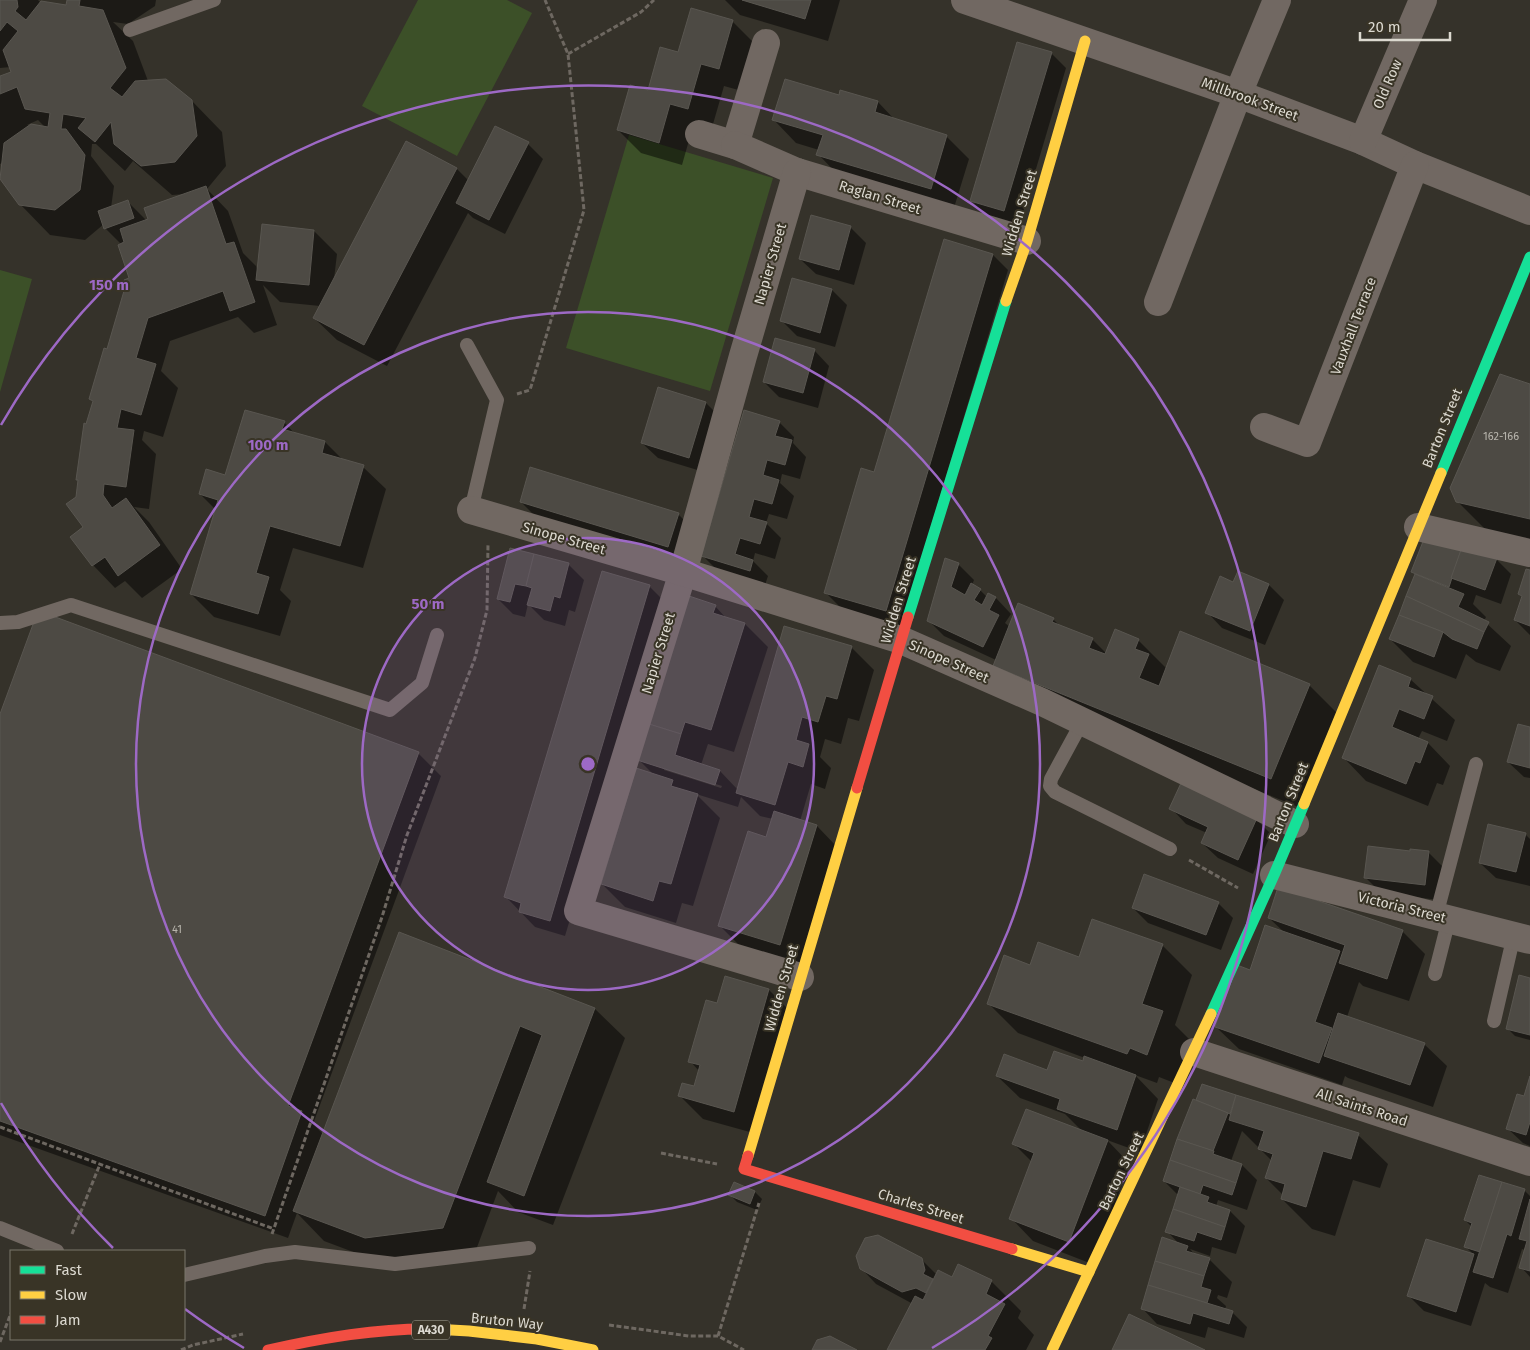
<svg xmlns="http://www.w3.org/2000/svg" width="1530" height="1350" viewBox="0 0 1530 1350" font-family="'Fira Sans',sans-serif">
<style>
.green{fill:#3c5028}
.shadow{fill:#0007;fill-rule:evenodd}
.building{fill:#4d4a44;stroke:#595650}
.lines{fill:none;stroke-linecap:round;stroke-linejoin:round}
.path{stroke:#6e6861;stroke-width:3;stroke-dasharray:5 2.5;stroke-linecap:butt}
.lane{stroke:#716862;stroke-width:14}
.street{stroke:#716862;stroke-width:28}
.fast{stroke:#16e098;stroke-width:11}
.slow{stroke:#ffcf43;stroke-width:11}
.jam{stroke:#f24e42;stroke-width:11}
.ring{fill:none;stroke:#9d69c5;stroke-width:2.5}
.labels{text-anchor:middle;stroke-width:4;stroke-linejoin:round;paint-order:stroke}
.number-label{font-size:11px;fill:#b8b5ad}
.shield{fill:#393426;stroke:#aba89d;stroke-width:1}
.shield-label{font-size:12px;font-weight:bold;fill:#dcd9d0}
.street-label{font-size:14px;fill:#dcd9d0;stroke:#393426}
.centre{fill:#9d69c5;stroke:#393426;stroke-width:2.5}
.ring-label{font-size:15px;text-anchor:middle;font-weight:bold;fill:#9d69c5;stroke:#393426;stroke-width:4;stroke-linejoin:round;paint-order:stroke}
</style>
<rect width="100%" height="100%" fill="#35322a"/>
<!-- green -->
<g class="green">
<path d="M418,0h89l25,13 -75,143 -95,-50z"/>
<path d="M629,135l144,43 -63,213 -144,-43z"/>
<path d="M0,270l32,9 -32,113z"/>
</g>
<!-- shadow -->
<g class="shadow">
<path d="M0,0h38l3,3 26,3 1,-6h88l-1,6 -27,18 -15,-2 20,19 15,40 44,20 30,31 4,34 -19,23 21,22 15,42 13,13 2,6 56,-41 23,23 -3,25 123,-110 12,12 59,-37 15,15 -38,75 -32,-16 -5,-5 -81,153 -50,-26 -23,-22 6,-12 -40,-4 -17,-17 14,40 -23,8 -16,-16 -68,24 -9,30 17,17 -15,49 -19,-6 -2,9 14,14 -7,55 -15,-2 15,15 33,47 -40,29 -17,-17 -10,7 -22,-23 -16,-68 10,-72 6,-23 -3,-3 18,-48 23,-72 -9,-34 -17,-17 -1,-4 -19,16 -35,-5 -30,-31 -18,-41 -2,1v-87l13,-5 -2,-5 -11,1zM38,120l7,7 -18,-2zM92,144h4l29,27 8,-10 39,34 14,-1 -39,27 -19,-19 -17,6 3,-22 -23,-30z"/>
<path d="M725,0h115l-12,41 -88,-26z"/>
<path d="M732,21l23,23 -13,47 -18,-5 -13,45 -18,-5 -11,39 -41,-12 -23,-23 61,-77z"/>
<path d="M1051,53l15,15 -47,158 -33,-10 -15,-16z"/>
<path d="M841,91l37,11 17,18 51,16 23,23 -16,52 -113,-34 -22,-23 1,-4 -23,-7 -22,-23 66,-23z"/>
<path d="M850,227l16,16 -12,42 -38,-11 -16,-15z"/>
<path d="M993,255l15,15 -107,356 -61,-19 -15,-15 50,-118z"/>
<path d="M832,290l15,15 -12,42 -38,-11 -15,-15z"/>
<path d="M814,350l15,16 -11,42 -39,-11 -15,-15z"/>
<path d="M1530,385v157l-42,-10 -31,-31z"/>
<path d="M706,403l15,15 -17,54 -46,-14 -16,-15z"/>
<path d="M284,422l11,12 30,8 18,18 20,7 23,22 -23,79 -70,-20 -13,42 11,11 -11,35 -66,-19 -23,-23 25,-84 -16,-16 26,-18z"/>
<path d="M779,422l15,15 -1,6 13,14 -6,22 -18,-5 -2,9 14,13 -7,23 -18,-5 -3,9 15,15 -6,21 -20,-6 -2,8 15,15 -3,9 -47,-14 -15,-15z"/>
<path d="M521,502l157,12 15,15 -9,33 -148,-45z"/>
<path d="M511,549l57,15 16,16 -9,32 -6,-2 -4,16 -21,-6 -16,-16 -3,13 -12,-3 -15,-15z"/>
<path d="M1496,559l15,15 -10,30 -25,-9 -3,9 13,13 -2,4 27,25 -11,25 -24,-9 -10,-8 -10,25 -43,-17 -23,-23 26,-64 -4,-4z"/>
<path d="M958,564l16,16 -2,5 8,5 7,7 2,-3 7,4 15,16 -6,9 5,4 43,-8 7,7 32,13 14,14 32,-13 29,29 142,16 30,30 -38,93 -277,-112 -28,-36 -52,-24 -16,-16z"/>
<path d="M603,572l47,15 15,15 -100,334 -30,-9 -29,-30z"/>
<path d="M1530,572v63l-15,-15 8,-22 -4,-4z"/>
<path d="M1234,583l35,2 15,15 -19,45 -43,-17 -15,-16z"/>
<path d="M715,606l12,13 18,5 23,23 -34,105 -26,-8 -7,21 19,6 18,19 113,-143 23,23 -15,51 -11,-3 -7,26 -16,-5 -5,18 11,11 -6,21 -14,-5 -11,37 17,5 22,23 -37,118 -60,-19 -22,-22 47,-88 6,-19 -13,-3 -19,-19 -3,10 -42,-13 24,24 -27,88 -11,-3 -6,20 -51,-16 -23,-23 52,-109 -15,-15zM664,768l58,18 -1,2 -57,-18z"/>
<path d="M1410,679l45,41 -8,21 -25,-10 -4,8 10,4 22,23 -7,19 -6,-2 -9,23 -62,-25 -22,-23z"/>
<path d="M0,718l418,35 23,23 -128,348 11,11 76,-201 195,75 30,29 -72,187 -35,-13 -20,-21 -25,67 -77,10 -72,-27 -27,-28 -9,25 -288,-103z"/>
<path d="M1530,728v50l-6,-1 -16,-15z"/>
<path d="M1171,808l85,11 15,15 -18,40 -35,-16 -16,-15 5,-10 -21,-9z"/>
<path d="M1525,834l5,5v47l-34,-8 -16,-15z"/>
<path d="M1428,852l15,15 -4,33 -58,-7 -15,-15 45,-25z"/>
<path d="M1311,893l9,10 82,28 23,23 -16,47 -46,-15 -4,-4 -12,35 77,27 23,22 -14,41 -85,-29 -3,-2 -3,9 -103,-36 -23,-22 35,-56 34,-38 -16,-15z"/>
<path d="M1218,903l15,15 -12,32 -73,-27 -15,-15z"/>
<path d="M1162,945l30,30 -17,50 17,17 -15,42 -18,-7 -2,6 -22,-8 23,24 -18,53 -33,-12 23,24 -38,100 -59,-23 -22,-23 21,-56 -18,-18 68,-13 -17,-17 -45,-16 -23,-22 51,-4 35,-9 2,-5 -67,-25 -30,-30 42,-36z"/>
<path d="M726,977l43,13 23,23 -35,121 -54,-15 -23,-23 15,-9 4,-16 -9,-10 28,-57z"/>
<path d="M1530,979v61l-15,-4 -7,-7z"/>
<path d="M1530,1080v66l-7,-3 -16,-15 17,-31z"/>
<path d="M1202,1085l156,50 30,29 -8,24 -27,-8 -18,56 -23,-7 -30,-30 1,-4 -17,-17 6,-17 -30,-30 -11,30 11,4 15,15 -10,30 -29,-10 -2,6 14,5 15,15 -9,28 -24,-7 -2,9 -20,-7 5,6 14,4 23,23 -5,16 -9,-3 -1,3 9,8 -1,4 7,2 15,15 -3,11 -36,-11 -3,11 -48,-14 -15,-16 21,-69 16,5 -12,-13 11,-36 -14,-14 38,-77 -4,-4z"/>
<path d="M1479,1176l46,15 5,5v81l-9,-10 4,-17 -3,-1 -14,44 -18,-6 -5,-4 -14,43 -47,-15 -15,-15 18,-56 47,15 -8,-8 6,-20 -7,-7z"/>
<path d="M755,1192l7,7 -5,11 -20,-8 -7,-7z"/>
<path d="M921,1259l16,16 16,4 38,2 30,30 -3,7 16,17 -8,15h-138l25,-46 -37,-20 -15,-16z"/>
</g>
<!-- building -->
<g class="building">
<path d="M0,0h17l1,7 -3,4 11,9 15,-19 25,4 1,-5h13l-1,6 24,4 23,58 -16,20 12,9 13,-16 31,-2 26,21 5,36 -22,26 -34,4 -27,-22 -3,-22 -16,20 -17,-14 8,-10 -23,-4 -2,15h5l19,26 -5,35 -25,20 -36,-5 -19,-26 4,-36 27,-19 17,3 2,-14 -25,-4 -8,-22 -17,7v-18l11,-4 -8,-22 15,-19 -11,-9 -7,9z"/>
<path d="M742,0h69l-6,19z"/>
<path d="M691,8l42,12 -14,49 -18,-5 -13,45 -18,-5 -11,39 -42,-13 13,-45 18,5 12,-43 18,5z"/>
<path d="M1017,42l35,10 -48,159 -34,-10z"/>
<path d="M785,79l54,16 1,-5 38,11 -3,11 72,23 -16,54 -115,-34 7,-20 -51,-15z"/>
<path d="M495,126l34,16 -40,78 -33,-17z"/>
<path d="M406,141l51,27 -93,177 -51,-27z"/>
<path d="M206,186l20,58 8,-2 21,60 -25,9 -7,-20 -75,27 -12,40 20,6 -15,51 -20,-6 -4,19 17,2 -8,57 -22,-3 -1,11 9,13 14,-10 34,47 -42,31 -13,-19 -13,9 -22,-29 13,-10 -17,-23 10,-7 2,-17h-2l8,-57 2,1 7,-23 -4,-2 15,-51 3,1 19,-65 -2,-4 5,-2 -11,-33 6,-3 -4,-13 28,-10 -4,-11z"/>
<path d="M128,200l6,18 -30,11 -6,-18z"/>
<path d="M811,215l40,11 -12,44 -40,-11z"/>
<path d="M262,224l52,6 -5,55 -53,-5z"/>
<path d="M944,239l49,15 -107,357 -62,-18 37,-125 13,4z"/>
<path d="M792,278l40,11 -12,44 -40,-12z"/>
<path d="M775,338l40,11 -12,44 -40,-11z"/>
<path d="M1500,374l30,10v135l-74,-17 -6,-14z"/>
<path d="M658,387l48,15 -17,56 -48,-15z"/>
<path d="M245,410l40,11 -3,8 43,12 -3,12 42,12 -24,81 -70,-20 -14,47 13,4 -11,37 -68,-20 28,-94 -19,-6 7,-25 19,6z"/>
<path d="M744,410l36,11 -5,15 17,4 -7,25 -18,-5 -4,15 16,5 -7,24 -18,-5 -5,18 18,5 -7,22 -20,-6 -5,16 18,6 -3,11 -49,-15z"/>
<path d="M530,467l149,46 -11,34 -148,-45z"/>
<path d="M1424,539l38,8 -13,40 -38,-15z"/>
<path d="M1462,547l35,11 -12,32 -34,-12z"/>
<path d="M510,548l24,6 -8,32 -11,-2 -5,18 -13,-3z"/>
<path d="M534,554l35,9 -9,35 -6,-2 -4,15 -23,-6 5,-17 -6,-2z"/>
<path d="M945,558l14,5 -8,24 14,8 6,-12 10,6 -7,11 8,5 6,-12 8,4 -7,13 10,5 -16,32 -56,-26z"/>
<path d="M1526,569l4,1v56l-16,-6 8,-24 -4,-2z"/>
<path d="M602,571l48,14 -100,336 -31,-9 2,-9 -17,-6z"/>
<path d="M1238,571l31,13 -19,47 -45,-18 15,-37 13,6z"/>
<path d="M1415,574l49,20 -6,13 31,15 -5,10 -78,-36z"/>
<path d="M689,596l27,9 -3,8 32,10 -34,107 -26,-8 -4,12 -32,-10z"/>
<path d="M1406,596l78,36 -7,17 -25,-10 -9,-7 -44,-17z"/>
<path d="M1018,603l36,15 -2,4 41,16 -4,10 16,6 10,-25 24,10 -4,10 14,5 -10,24 20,8 21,-55 130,53 -39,95 -278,-113z"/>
<path d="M50,615l369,137 -131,354 14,5 -37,105 -265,-95v-407l35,-95z"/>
<path d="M1399,615l44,17 -9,25 -45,-18z"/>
<path d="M784,626l68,20 -15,53 -11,-3 -8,26 -16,-5 -6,23 13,4 -6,23 -15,-5 -13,43 -39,-12z"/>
<path d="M1379,665l32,13 -3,9 25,9 -9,23 -25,-10 -7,18 36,15 -8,21 -5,-2 -9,23 -64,-26z"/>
<path d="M649,724l32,10 -6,21 45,15 -5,15 -78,-25z"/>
<path d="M1518,724l12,3v41l-23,-6z"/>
<path d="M636,768l37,12 -2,6 27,8 -27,90 -12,-3 -6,20 -52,-17z"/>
<path d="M1181,783l76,35 -19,42 -37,-17 7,-16 -39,-18z"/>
<path d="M774,811l43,14 -37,120 -62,-19 30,-95 18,6z"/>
<path d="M1488,824l38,9 -10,39 -37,-9z"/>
<path d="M1368,846l42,5v-2l19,2 -4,34 -61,-7z"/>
<path d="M1144,874l75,28 -13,33 -74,-27z"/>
<path d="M1280,881l30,17 93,32 -16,49 -48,-16 6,-18 -77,-27z"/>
<path d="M1092,919l71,25 -21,60 21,7 -16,44 -17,-7 -3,6 -140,-50 17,-49 26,10 8,-23 41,15z"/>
<path d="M1265,925l75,26 -25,71 17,6 -13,35 -104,-36 22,-62 13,5z"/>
<path d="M399,932l196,76 -71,188 -37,-14 55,-147 -22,-9 -77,202 -78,10 -72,-27z"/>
<path d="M1519,975l11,3v57l-24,-6z"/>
<path d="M725,976l44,13 -35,123 -56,-16 4,-13 12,3 6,-21 -12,-3 18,-62 11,3z"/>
<path d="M1338,1013l87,30 -15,42 -86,-29z"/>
<path d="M1054,1051l29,10 1,-5 52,19 -19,55 -60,-21 3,-10 -64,-23 8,-22 43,16z"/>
<path d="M1530,1076v46l-4,13 -20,-6 11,-35 7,2z"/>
<path d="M1202,1084l34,11 -6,19 -34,-14z"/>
<path d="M1236,1095l123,38 -8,26 -28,-8 -17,56 -25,-8 4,-15 -20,-6 8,-24 -15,-5 6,-18 -35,-11z"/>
<path d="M1193,1099l35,14 -15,38 -36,-12z"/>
<path d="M1026,1109l82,31 -39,102 -60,-23 25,-66 -22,-9z"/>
<path d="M1177,1139l37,12 -1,3 29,10 -6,19 -66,-23z"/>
<path d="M1170,1160l66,23 -4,12 -29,-10 -3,9 -37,-13z"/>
<path d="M1479,1175l23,7 -22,70 -16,-5 8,-24 -8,-3z"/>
<path d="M734,1182l21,9 -5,13 -22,-9z"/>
<path d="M1502,1182l23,7 -14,47 -4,-2 -14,44 -20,-6z"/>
<path d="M1180,1187l29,10 -2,5 23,8 -5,17 -52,-18z"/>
<path d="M1530,1199v72l-11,-3 8,-27 -8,-2z"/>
<path d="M1173,1209l52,18 -4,13 -24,-8 -3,9 -29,-9z"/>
<path d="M878,1235l44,23 3,12 -2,4 10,5 -7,14 -10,-5 -14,4 -42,-23 -4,-13 9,-18z"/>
<path d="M1162,1237l26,9 -2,5 24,7 -6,18 -49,-15z"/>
<path d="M1426,1239l48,15 -18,58 -49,-16z"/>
<path d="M1155,1261l49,15 -3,11 10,3 -4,13 -59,-18z"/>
<path d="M958,1264l34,16 -6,14 19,10 -17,32 4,2 -7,12h-98l28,-54 8,4 15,-30 14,7z"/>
<path d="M1148,1285l85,26 -4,13 -36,-11 -3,11 -49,-15z"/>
<path d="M1129,1314l76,36h-93z"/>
<path d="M830,1336l27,14h-45l5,-10z"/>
</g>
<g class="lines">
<!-- path -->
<g class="path">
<path d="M568,54l73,-42 13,-12"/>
<path d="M517,394l13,-4 54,-180 -16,-156 -23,-54"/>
<path d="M1189,860l49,28"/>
<path d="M0,1127l274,102"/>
<path d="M661,1153l56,11"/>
<path d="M72,1234l28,-70"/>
<path d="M272,1234l110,-317 25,-82 68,-177 12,-48 1,-66"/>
<path d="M524,1309l6,-38"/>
<path d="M609,1325l80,11h29l26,14"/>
<path d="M718,1336l41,-133"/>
<path d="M0,1342l11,-29"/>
<path d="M181,1350l12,-5 50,-11"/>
</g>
<!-- lane -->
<g class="lane">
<path d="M130,30l84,-30"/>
<path d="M467,345l30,55 -26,110"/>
<path d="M0,623l18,-1 53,-17 319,105 32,-27 15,-48"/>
<path d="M1082,722l-31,57 -1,7 5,6 115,57"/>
<path d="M1436,916l40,-152"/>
<path d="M1435,974l14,-55"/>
<path d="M1494,1021l20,-86"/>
<path d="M0,1228l57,23"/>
<path d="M184,1275l81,-19 30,-4 100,12 134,-16"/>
</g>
<!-- street -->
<g class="street">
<path d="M965,0l273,94 125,47 52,24 115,46"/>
<path d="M699,134l36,11 31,-102"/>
<path d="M1363,141l60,-141"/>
<path d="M735,145l62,27 230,69"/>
<path d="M797,172l-54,184 -60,216 -105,339 222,66"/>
<path d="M1158,302l80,-208 39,-94"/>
<path d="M1264,427l43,16 108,-278"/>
<path d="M471,510l212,62 218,68 141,62 253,122"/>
<path d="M1418,527l112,26"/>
<path d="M1274,875l256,65"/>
<path d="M1194,1052l336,110"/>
</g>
<!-- fast -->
<g class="fast">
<path d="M1441,473l89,-216"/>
<path d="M908,617l98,-316"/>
<path d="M1211,1014l63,-139 30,-71"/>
</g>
<!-- slow -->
<g class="slow">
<path d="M1006,301l21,-60 58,-200"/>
<path d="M1304,804l137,-331"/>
<path d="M748,1156l109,-368"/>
<path d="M1012,1249l77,23"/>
<path d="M433,1329l36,2 68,8 56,11"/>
<path d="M1052,1350l159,-336"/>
</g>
<!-- jam -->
<g class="jam">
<path d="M857,788l51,-171"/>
<path d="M748,1156l-4,13 268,80"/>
<path d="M268,1350c54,-12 110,-22 165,-21"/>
</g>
</g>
<!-- distance rings -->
<circle cx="588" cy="764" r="226" fill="#9d69c5" fill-opacity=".12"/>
<g class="ring">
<circle cx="588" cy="764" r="226"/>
<circle cx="588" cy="764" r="452"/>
<path d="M244 1348A678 678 0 0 1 185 1309M113 1248A678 678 0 0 1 1 1103M1 425A678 678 0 1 1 932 1348"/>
</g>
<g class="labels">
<!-- number labels -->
<g class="number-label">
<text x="1501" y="440">162-166</text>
<text x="177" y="933">41</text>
</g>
<!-- shield labels -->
<rect class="shield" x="412" y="1320.5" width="38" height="19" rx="4"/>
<g class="shield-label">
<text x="431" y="1334">A430</text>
</g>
<!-- street labels -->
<g class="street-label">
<text transform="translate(1387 84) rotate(-67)" y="5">Old Row</text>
<text transform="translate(1250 99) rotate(20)" y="5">Millbrook Street</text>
<text transform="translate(880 197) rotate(17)" y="5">Raglan Street</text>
<text transform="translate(1019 213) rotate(-73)" y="5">Widden Street</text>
<text transform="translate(770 264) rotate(-74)" y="5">Napier Street</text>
<text transform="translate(1353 326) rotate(-69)" y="5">Vauxhall Terrace</text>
<text transform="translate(1442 428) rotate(-68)" y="5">Barton Street</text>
<text transform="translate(564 538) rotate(16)" y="5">Sinope Street</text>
<text transform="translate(898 600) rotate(-73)" y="5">Widden Street</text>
<text transform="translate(658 653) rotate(-73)" y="5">Napier Street</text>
<text transform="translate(949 661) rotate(24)" y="5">Sinope Street</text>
<text transform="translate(1288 802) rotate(-68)" y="5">Barton Street</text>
<text transform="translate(1402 907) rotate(14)" y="5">Victoria Street</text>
<text transform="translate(781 988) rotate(-74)" y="5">Widden Street</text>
<text transform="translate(1362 1107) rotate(18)" y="5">All Saints Road</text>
<text transform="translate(1121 1171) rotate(-64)" y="5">Barton Street</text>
<text transform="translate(921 1206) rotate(17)" y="5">Charles Street</text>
<text transform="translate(507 1321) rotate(6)" y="5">Bruton Way</text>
</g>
</g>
<circle cx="588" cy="764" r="8" class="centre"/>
<g class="ring-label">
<text x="109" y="290">150 m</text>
<text x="268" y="450">100 m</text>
<text x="428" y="609">50 m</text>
</g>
<!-- legend -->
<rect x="10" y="1250" width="175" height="90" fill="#393426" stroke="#7a766a"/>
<rect x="20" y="1266" width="25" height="8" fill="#16e098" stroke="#7a766a"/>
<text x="55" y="1275" font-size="15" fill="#dcd9d0">Fast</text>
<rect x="20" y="1291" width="25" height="8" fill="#ffcf43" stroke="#7a766a"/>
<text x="55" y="1300" font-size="15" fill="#dcd9d0">Slow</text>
<rect x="20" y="1316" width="25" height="8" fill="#f24e42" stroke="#7a766a"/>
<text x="55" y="1325" font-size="15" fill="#dcd9d0">Jam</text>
<!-- scale -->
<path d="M1360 32v8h90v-8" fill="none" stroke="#dcd9d0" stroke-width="2.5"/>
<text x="1368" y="32" font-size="15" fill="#dcd9d0" stroke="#393426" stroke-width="4" paint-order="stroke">20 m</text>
</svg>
